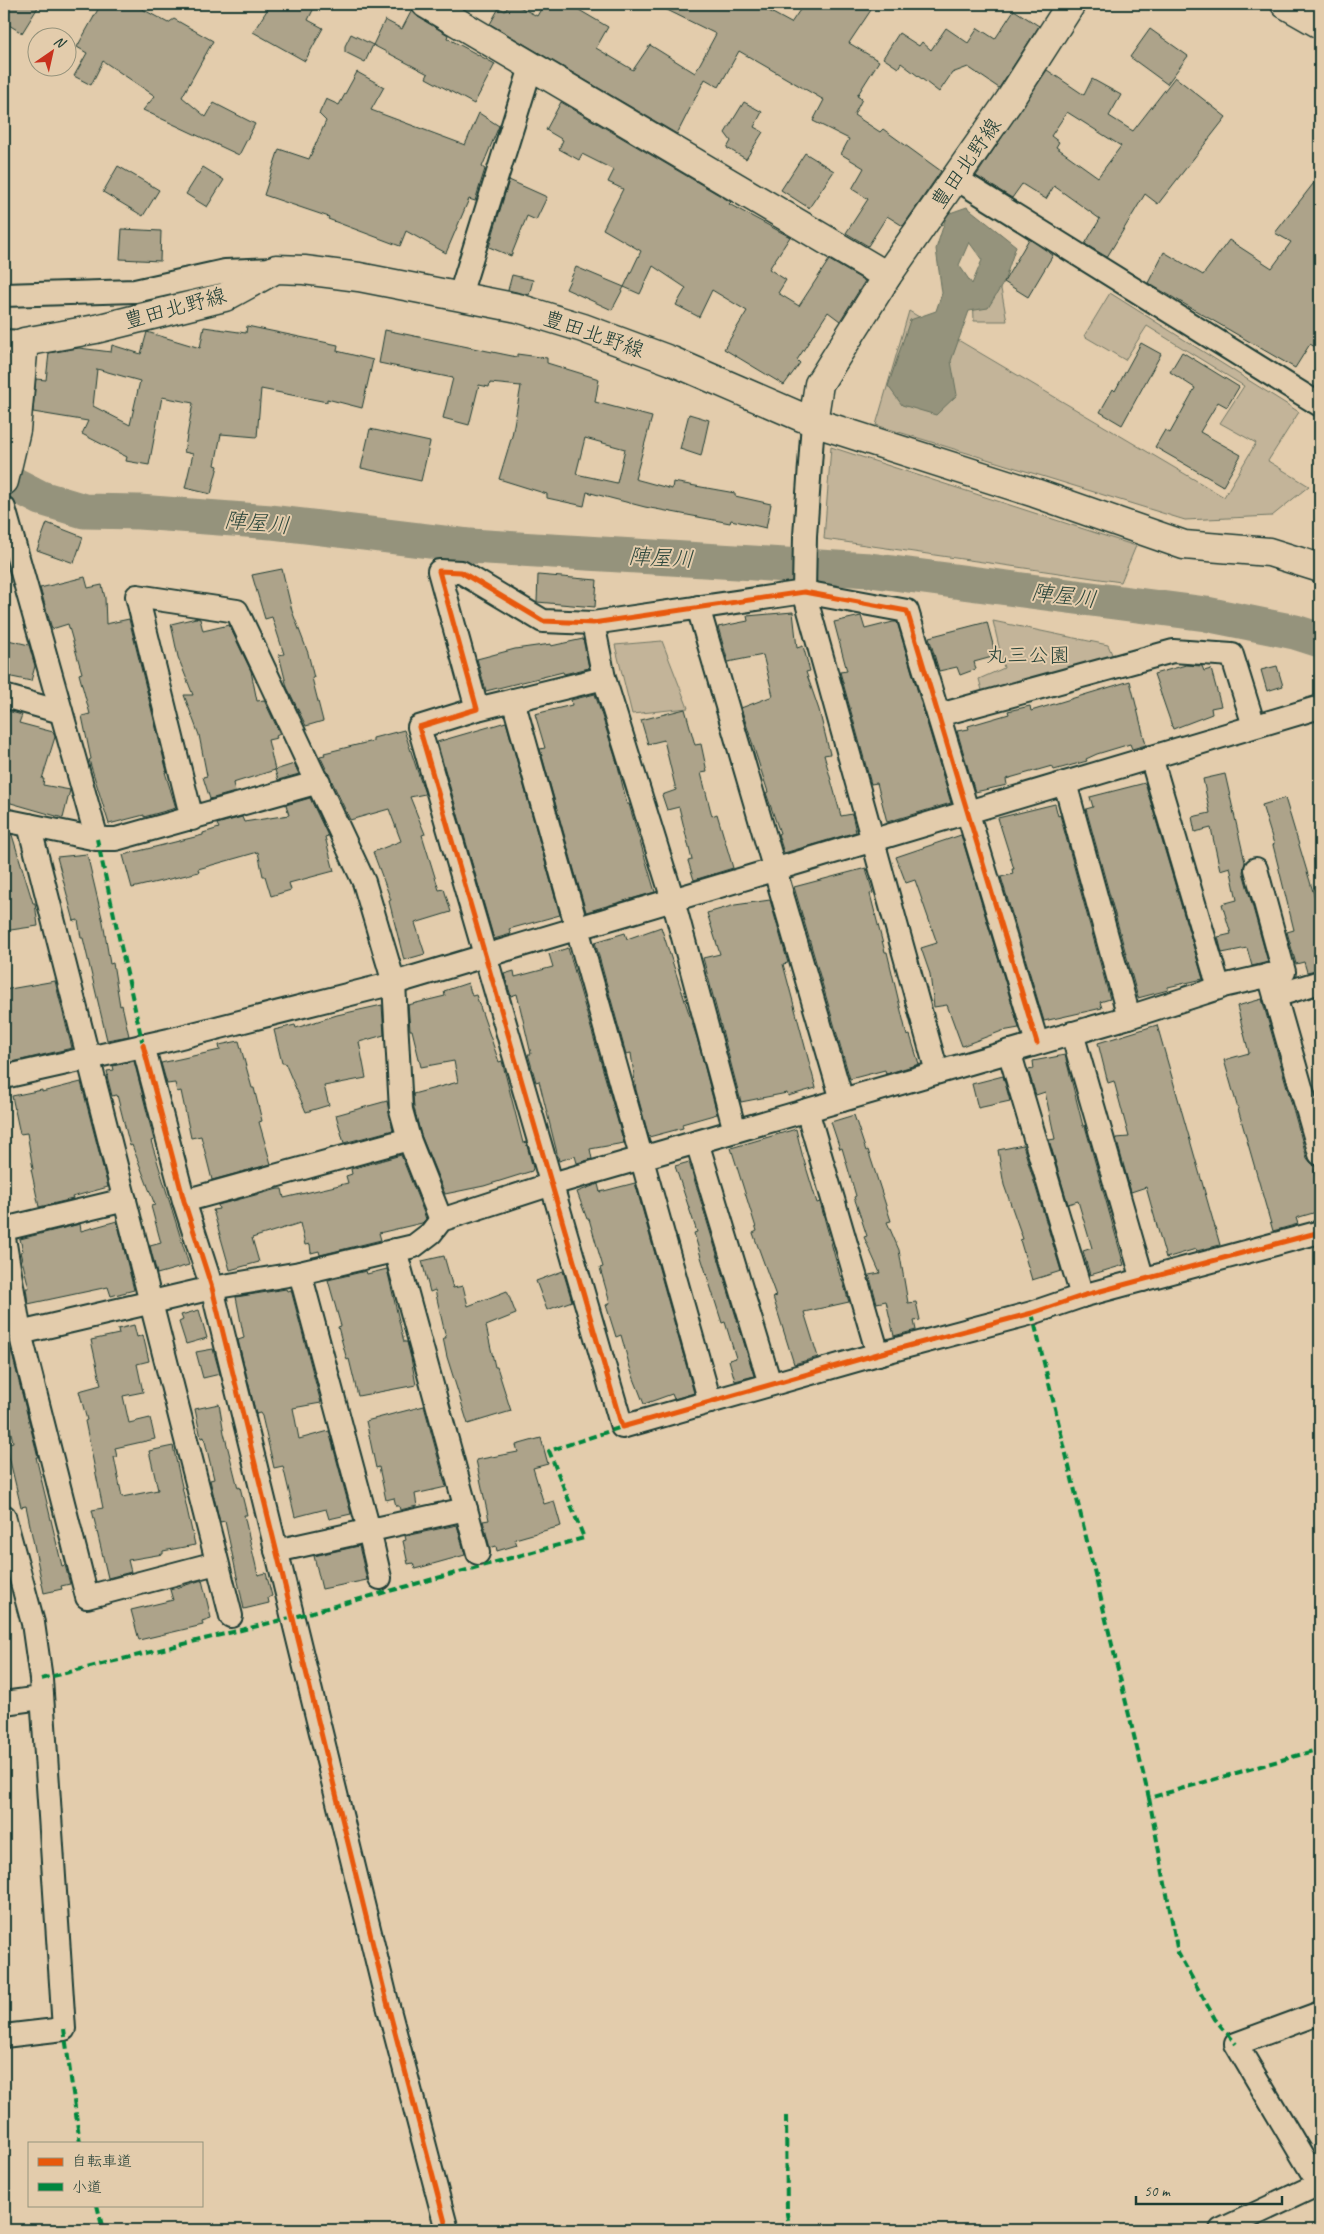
<svg xmlns="http://www.w3.org/2000/svg" width="1324" height="2234" viewBox="0 0 1324 2234" font-family="Caveat,'Klee One',sans-serif">
<style>
.green{fill:#c3b499;stroke:#717866}
.water{fill:#95937c;stroke:#66715f;fill-rule:evenodd}
.lines{fill:none;stroke-linecap:round;stroke-linejoin:round}
.river{stroke:#95937c;stroke-width:35}
.building{fill:#ada38a;stroke:#1f3d34;fill-rule:evenodd}
.street-casing{stroke:#1f3d34;stroke-width:26}
.secondary-casing{stroke:#1f3d34;stroke-width:31}
.primary-casing{stroke:#1f3d34;stroke-width:31}
.street{stroke:#e3ccac;stroke-width:22}
.secondary{stroke:#e3ccac;stroke-width:28}
.primary{stroke:#e3ccac;stroke-width:28}
.quiet{stroke:#00873e;stroke-width:4;stroke-dasharray:8 4;stroke-linecap:butt}
.cycleway-casing{stroke:#e3ccac;stroke-width:8}
.cycleway{stroke:#e8590c;stroke-width:5}
.labels{text-anchor:middle;stroke-width:4;stroke-linejoin:round;paint-order:stroke}
.street-label{font-size:21px;fill:#1f3d34;stroke:#e3ccac}
.park-label{font-size:21px;fill:#274339;stroke:#e3ccac}
.water-label{font-size:22px;font-style:italic;fill:#2b463b;stroke:#e3ccac}
</style>
<rect width="100%" height="100%" fill="#e3ccac"/>
<filter id="ink" filterUnits="userSpaceOnUse"><feTurbulence type="fractalNoise" baseFrequency=".02" numOctaves="2"/><feDisplacementMap in="SourceGraphic" scale="10" xChannelSelector="R" yChannelSelector="G"/><feConvolveMatrix kernelMatrix="1 2 1 2 8 2 1 2 1" color-interpolation-filters="sRGB"/></filter>
<g filter="url(#ink)">
<!-- green -->
<g class="green">
<path d="M973,288l28,1 6,32h-33z"/>
<path d="M1110,293l189,119 -31,49 41,25 -37,30 -87,4 -309,-95 33,-114 315,186 32,-54 -36,-20 24,-37 -97,-60 -22,34 -41,-24z"/>
<path d="M831,447l305,99 -15,36 -297,-43z"/>
<path d="M993,621l115,24 7,16 -132,33 -4,-15 25,-11z"/>
<path d="M662,641l26,67 -56,6 -17,-69z"/>
</g>
<!-- water -->
<path class="water" d="M967,207l49,39 -12,36 -16,26 -19,3 -18,50 6,34 -21,20 -34,-10 -14,-19 22,-66 26,-9 6,-18 -6,-44 11,-35zM969,242l13,18 -10,24 -13,-19z"/>
<g class="lines">
<!-- river -->
<path class="river" d="M4,479l37,19 43,13 55,1 132,10 199,24 400,24 336,44 89,18 25,8"/>
</g>
<!-- building -->
<g class="building">
<path d="M4,4h36l-18,29 -18,-11z"/>
<path d="M101,4h32l35,19 6,-4 39,22 -31,56 24,20 8,-14 41,21 -16,31 -96,-45 12,-14 -52,-35 -12,24 -17,-9 13,-23 -10,-6z"/>
<path d="M271,4h45l-8,16 15,8 -18,33 -52,-29z"/>
<path d="M510,4h4l23,12 7,-12h25l39,23 -12,21 37,22 17,-25 45,28 21,-39 -61,-30h101l35,19 13,-19h71l-26,39 30,18 -22,35 5,3 -8,16 26,17 3,-3 58,42 -38,55 -16,-10 -19,30 -22,-13 22,-34 -16,-10 12,-21 -23,-14 8,-15 -36,-18 11,-21 -85,-49 -20,36 -14,-8 -28,55 -187,-110 9,-16 6,3z"/>
<path d="M412,10l6,7 30,18 -1,3 48,26 -21,40 -48,-26 2,-4 -55,-29 12,-25 17,9z"/>
<path d="M1014,10l25,16 -40,62 -31,-21 -16,6 -13,19 -38,-29 -3,5 -15,-10 16,-25 20,13 3,-4 9,8 15,-22 22,15 10,-15 17,11z"/>
<path d="M1150,29l38,27 -21,28 -37,-27z"/>
<path d="M351,34l22,11 -8,17 -20,-10v-6z"/>
<path d="M1047,70l37,25 8,-16 29,16 -12,21 24,15 42,-54 51,40 -68,87 -13,-10 -38,63 -22,-13 15,-25 -46,-33 -8,13 -24,-15 -10,14 -36,-22zM1067,112l54,34 -23,31 -42,-30 3,-5 -8,-6z"/>
<path d="M357,72l27,15 -13,23 94,35 14,-32 20,13 -17,41 3,2 -10,32 -6,-2 -23,54 -40,-22 -6,15 -72,-27 1,-2 -65,-22 15,-46 30,10 17,-38 -7,-7 7,-15 13,6z"/>
<path d="M561,102l170,100 -2,2 61,33 -21,32 17,11 -8,13 21,13 30,-46 36,21 -25,40 -12,-9 -31,48 3,3 -16,22 -60,-36 23,-38 -35,-21 -13,27 -23,-12 10,-17 -33,-22 -13,28 -16,-7 17,-36 -38,-22 20,-40 -15,-7 6,-12 -32,-16 -3,6 -20,-11 4,-9 -17,-10z"/>
<path d="M744,102l18,10 -8,15 9,5 -17,27 -19,-11 4,-7 -6,-8z"/>
<path d="M805,153l29,18 -25,37 -28,-18z"/>
<path d="M118,166l41,24 -16,26 -40,-24z"/>
<path d="M203,167l21,13 -17,27 -21,-13z"/>
<path d="M1320,175v175l-10,-6 -15,24 -147,-85 16,-31 39,23 26,-35 43,28 19,-26 -16,-9z"/>
<path d="M509,180l38,17 -11,23 -9,-4 -16,40 -22,-9z"/>
<path d="M122,229l39,2 -1,30 -40,-2z"/>
<path d="M1029,239l24,16 -25,42 -24,-15z"/>
<path d="M576,267l48,20 -12,23 -46,-21z"/>
<path d="M512,275l21,5 -4,15 -21,-5z"/>
<path d="M247,326l91,19 -1,6 36,9 -11,48 -35,-9v3l-66,-13 -4,48 -36,-3 -6,31 3,1 -7,28 -26,-6 8,-34 -9,-2 9,-49 -31,-6 -13,68 -23,-4 1,-4 -45,-23 6,-13 -55,-9 3,-33 10,1 3,-27 30,-5 32,4 1,-7 29,9 6,-22 53,16 4,-21 42,6zM97,369l43,12 -10,44 -37,-19z"/>
<path d="M385,330l132,27v-3l30,4v5l52,16 -4,23 57,15 -17,62 37,10 1,-7 62,11v3l36,8 -5,24 -35,-8 -1,3 -85,-16 -58,-15 -3,14 -37,-8v-4l-48,-15 13,-43 9,-50 -31,-3 -1,4 -10,-2 -10,40 -26,-7 10,-40 -74,-15zM585,438l40,11 -8,34 -41,-9z"/>
<path d="M1141,343l20,11 -39,71 -22,-13 13,-23 2,2z"/>
<path d="M1182,352l57,35 -12,20 -9,-5 -18,30 41,23 -18,31 -68,-39 10,-17 5,3 25,-45 -25,-16z"/>
<path d="M689,414l20,6 -8,36 -21,-7z"/>
<path d="M370,429l60,13 -9,39 -60,-13z"/>
<path d="M47,523l36,14 -9,26 -37,-13z"/>
<path d="M282,569l10,42 16,42 6,25h-2l11,43 -17,5 -19,-39 -8,-32 5,-1 -12,-37 -7,2 -13,-44z"/>
<path d="M538,575l59,5 -2,27 -58,-5z"/>
<path d="M85,577l3,11 14,-3 3,13 1,26 23,-5 38,153h-2l11,36 -32,9v-2l-35,9 -20,-64 2,-1 -9,-43 8,-2 -11,-40 3,-1 -14,-49 -16,5 -12,-41z"/>
<path d="M793,612l4,36 6,-2 7,25 -4,1 13,38 11,44 -6,1 17,61 11,-2 4,18 -72,21 -6,-19 2,-1 -14,-40 2,-1 -27,-84 32,-12 -10,-41 -35,7 -10,-35 30,-6 -1,-5z"/>
<path d="M861,616l4,13 28,-7h4l54,181 -64,19 -10,-39 -6,1 -31,-112 7,-1 -13,-49z"/>
<path d="M196,618l4,1 3,12 26,-6 22,46 6,30 7,-1 16,34 -4,2 1,2 -9,2 7,30 -42,13 2,9 -25,7 -7,-22 4,-1 -8,-41 -15,-40h9l-15,-38 -7,-33z"/>
<path d="M987,622l9,34 -22,6 2,7 -16,6 -3,-8 -18,4 -10,-34z"/>
<path d="M4,639l25,6 6,21 -4,15 -24,-5 2,-12 -5,-1z"/>
<path d="M583,639l6,29 -25,6 -1,-2 -77,19 -9,-32 38,-10 36,-5v2z"/>
<path d="M1186,665l16,1 2,5 7,-2 10,37 -10,2 1,6 -39,15 -19,-55z"/>
<path d="M1277,666l6,20 -16,5 -6,-21z"/>
<path d="M1130,681l16,64 -14,4 -2,-5 -33,10 -11,5 1,2 -33,9 -2,-4 -46,13 1,6 -32,7 -18,-61 12,-2 -1,-3 41,-12 -1,-3 22,-5 1,5z"/>
<path d="M595,694l23,72 9,38h2l26,88 -69,20 -46,-163 5,-1 -10,-34 37,-9 -1,-5z"/>
<path d="M685,709l10,36 6,-1 6,28 -6,1 11,43 5,-2 16,54 -39,12 -6,-19 4,-1 -13,-53 -12,3 -5,-15 14,-5 -12,-50 -16,4 -7,-24z"/>
<path d="M4,710l18,5 -3,8 34,9 2,5 -13,42h2l-1,6 27,5 -7,28 -59,-17z"/>
<path d="M506,722l54,193 -51,14 2,5 -17,5 -57,-197z"/>
<path d="M404,730l21,64 -15,3 15,37 -3,1 17,55 5,-1 7,23 -36,11 10,31 -21,6 -15,-59 2,-1 -18,-48 28,-11 -12,-32 -39,11 -30,-64 5,-1 -1,-2 49,-12v-3z"/>
<path d="M294,764l5,10 -21,6 -3,-10z"/>
<path d="M1225,774l20,88 -2,10 25,90 -16,4 -5,-18 -25,5 -4,-16 13,-3 -9,-30 15,-4 -7,-33 -10,3 -9,-42 -16,4 -3,-15 18,-4 -7,-34z"/>
<path d="M1145,783l58,196 -35,8v3l-30,8 -52,-189 7,-2 -3,-10z"/>
<path d="M310,798l18,38 -3,1 9,34 -45,12 2,7 -20,6 -6,-20h-2l-5,-24 -60,17 1,3 -67,16 -9,-33 80,-20v-2l16,-5 -2,-4 25,-7 2,5 45,-7 -3,-10z"/>
<path d="M1285,798l35,117v54l-13,3 -3,-10 -8,2 -9,-32 7,-2 -21,-85 1,-1 -12,-39z"/>
<path d="M1055,804l3,12 2,-1 50,184 -10,3 2,6 -58,13 -43,-144 12,-3 -1,-5h2l-16,-51z"/>
<path d="M4,833l8,2 21,68h2l3,23 -34,5z"/>
<path d="M961,835l58,193 -17,3 -40,15 -15,-41 -13,2 -4,-33 -9,-26 16,-5 -22,-63 -9,3 -10,-26z"/>
<path d="M87,854l16,68 7,42 3,-1 7,43 2,-1 7,31 -22,4 -24,-102h-2l-3,-18 -4,1 -17,-64z"/>
<path d="M866,868l7,25 -3,1 15,58h2l20,84 3,-1 9,29 -33,10 -1,-4 -35,9 -56,-192z"/>
<path d="M770,900l18,63 -5,1 33,124 -28,8 -1,-3 -46,9 -38,-144 17,-4 -13,-41 28,-8z"/>
<path d="M661,927l36,111 20,76 -35,10 1,4 -34,9 -13,-47 -5,-37 -5,1 -31,-112 30,-9 2,6z"/>
<path d="M568,948l56,195 -34,6 2,10 -15,4 -2,-7 -16,5 -20,-80 -3,1 -8,-28h3l-14,-60 -6,2 -7,-22 10,-3 1,6 38,-10 -4,-13z"/>
<path d="M55,981l17,67 -68,16v-74z"/>
<path d="M468,983l4,13 4,-1 23,67 3,-1 21,82 3,-1 7,26 -1,3 -48,15 -39,8 -24,-59 -7,-27 -1,-14 45,-12 -4,-21 -33,6 -9,-37h-2l-2,-25 37,-9 -1,-5z"/>
<path d="M1262,999l45,159 4,5 6,4v2l-3,1 6,20v21l-24,7 2,6 -25,7 -49,-171 25,-7 -12,-47z"/>
<path d="M382,1005l2,30 -25,7 7,36 -42,8 5,19 -23,7 -21,-49h-3l-8,-33 21,-5 1,3 41,-13z"/>
<path d="M1157,1025l63,220 -23,6 -1,-2 -30,9 -20,-71 -15,5 -15,-54 13,-1 -15,-56 -6,2 -10,-40z"/>
<path d="M239,1041l13,47h2l8,33 -3,1 12,42 -59,16 -11,-44 -10,2 -10,-47 -4,1 -2,-9 -8,1 -6,-21 59,-13 -1,-5z"/>
<path d="M1065,1055l18,71h2l39,139 -34,10 -7,-24 9,-3 -14,-47 -10,3 -19,-64 6,-1 -10,-47 -9,3 -8,-25 6,-1 -1,-8z"/>
<path d="M134,1061l20,79 -3,1 38,124 -32,9 -7,-28 11,-3 -10,-37 4,-1 -23,-60 -2,1 -13,-51 -5,1 -5,-20 1,-1 -1,-4 7,-1 -1,-4z"/>
<path d="M1003,1076l7,25 -32,7 -6,-24z"/>
<path d="M81,1082l27,105 -36,10 1,2 -34,8 -8,-38h2l-6,-36 -7,1 -8,-38 30,-6v2z"/>
<path d="M387,1101l6,29 -49,13 -8,-28z"/>
<path d="M854,1115l12,36 2,-1 23,71 -4,1 12,28 9,53 8,-1 4,18 -6,1 2,9 -22,6 -8,-35 -9,2 -8,-28 11,-2 -16,-36 3,-1 -13,-39 2,-1 -14,-48 -2,1 -9,-27z"/>
<path d="M796,1129l6,25 15,49 3,-1 21,77h1l7,23 -45,10 14,45 -24,7 -21,-67 3,-1 -23,-63 4,-2 -26,-83z"/>
<path d="M1023,1145l38,126 -29,9 -12,-40 3,-1 -19,-54 -6,-35z"/>
<path d="M401,1155l23,58 2,6 -4,4 -43,10 2,7 -61,15 -1,-4 -8,2 -1,-9 -5,1 -5,-22 -48,15 7,24 -29,8 -17,-60 6,-1 -1,-4 60,-16h4l2,9 64,-15 -2,-7 6,-2 -1,-5z"/>
<path d="M689,1162l65,214 -19,5 -6,-21 7,-2 -11,-36 -3,1 -21,-66 -7,-24 3,-1 -22,-66z"/>
<path d="M635,1183l59,210 -20,6 -2,-5 -28,10 -13,-33 -10,-36 -5,2 -10,-32 4,-2 -10,-35 3,-1 -14,-48h-2l-10,-27 21,-8 2,8z"/>
<path d="M117,1221l17,69 -23,6 -3,-9 -80,17 -2,-16h3l-9,-36 3,-1 -3,-12 60,-15 1,7z"/>
<path d="M444,1256l9,32 10,-2 5,20 39,-15 9,23 -30,12 9,41h2l14,44 -43,13 -21,-67 -4,-19h3l-11,-48 -5,2 -8,-31z"/>
<path d="M387,1269l17,73h3l4,16 5,27 -58,11 -9,-37 -2,1 -9,-33 3,-1 -13,-46 38,-9 1,3z"/>
<path d="M563,1271l9,30 -25,9 -11,-29z"/>
<path d="M286,1289l1,2 4,-1 30,113 -28,5 6,31 30,-8 22,83 -22,5 -3,-10 -31,8 -12,-51 -9,2 -12,-52 -2,-3 -4,1 -18,-74 6,-2 -8,-41z"/>
<path d="M199,1310l8,28 -21,6 -7,-22 4,-2 -2,-5z"/>
<path d="M134,1325l3,12 6,-2 6,26 -12,3 6,28 -20,4 6,27 21,-5 5,21 -40,9 2,9h-3l8,40 36,-7 -9,-39 24,-5 22,99 -32,6v3l-35,6 3,12 -23,6 -16,-68 11,-2 -18,-87 2,-1 -8,-29 22,-6 -10,-45 28,-6 -1,-5z"/>
<path d="M213,1349l7,25 -17,4 -7,-26z"/>
<path d="M11,1350l27,107h-2l26,109 3,-1 5,19 -9,2 1,3 -18,4 -18,-87 -5,1 -15,-63 7,-2 -9,-40v-50z"/>
<path d="M219,1404l5,29 14,55 2,-1 7,28h-3l14,60 8,-2 6,23 -4,2 1,5 -25,6 -19,-88 -5,1 -10,-42 4,-1 -10,-42 -3,1 -6,-29z"/>
<path d="M424,1406l22,81 -31,7 2,12 -17,4 -1,-4h-3l-2,-8 -8,2 -7,-33 -3,1 -10,-47z"/>
<path d="M541,1438l7,26 -15,4 11,36 10,-3 7,25 -46,13 2,6 -20,6 -1,-5 -6,2 -7,-27 6,-1 -13,-60 42,-8 -2,-7z"/>
<path d="M457,1525l8,30 -50,14 -2,-6 -5,1 -5,-23 3,-1 -1,-4z"/>
<path d="M359,1546l8,34 -45,9 -8,-33z"/>
<path d="M202,1580l9,38 -9,3 1,4 -64,15 -8,-30 42,-10 -3,-10z"/>
</g>
<g class="lines">
<!-- street casing -->
<g class="street-casing">
<g id="street">
<path d="M955,178l365,227"/>
<path d="M4,295l131,-4 90,-20 50,-2"/>
<path d="M459,298l72,-231"/>
<path d="M4,341l20,1"/>
<path d="M813,422l-8,114 -1,56 133,480"/>
<path d="M4,508l93,331"/>
<path d="M698,607l144,493"/>
<path d="M593,623l11,55 69,222 62,231"/>
<path d="M4,696l57,16"/>
<path d="M513,700l197,702"/>
<path d="M477,709l127,-31"/>
<path d="M939,715l234,-64 59,4 22,71"/>
<path d="M1065,783l64,234"/>
<path d="M192,819l-55,-223 100,15 127,271 30,101 7,127 8,29 32,81"/>
<path d="M4,820l93,19h19l203,-57"/>
<path d="M29,825l202,791"/>
<path d="M1269,975l51,179"/>
<path d="M1218,987l66,-15 -28,-103"/>
<path d="M1275,996l45,-14"/>
<path d="M1072,1033l71,247"/>
<path d="M1037,1043l-130,-432 -103,-19 -211,31 -50,-2 -82,-49 -22,-1 38,138 -58,18 203,700 256,-73 154,-41 50,-17 238,-64"/>
<path d="M143,1045l41,156 28,87 175,714 60,228"/>
<path d="M1009,1051l73,245"/>
<path d="M4,1077l165,-37 225,-57 926,-276"/>
<path d="M807,1110l71,244"/>
<path d="M697,1142l73,242"/>
<path d="M184,1201l225,-62"/>
<path d="M4,1229l121,-29"/>
<path d="M4,1238l16,95 67,264 129,-34"/>
<path d="M395,1250l83,303"/>
<path d="M300,1273l69,257 11,48"/>
<path d="M20,1333l192,-45 88,-15 114,-27 17,-13 10,-13 111,-36 577,-167 90,-29 -68,-231"/>
<path d="M4,1516l29,107 8,56 23,350 -60,7"/>
<path d="M276,1551l190,-42"/>
<path d="M4,1703l37,-5"/>
<path d="M1320,2013l-84,31 84,142"/>
<path d="M1221,2230l98,-46"/>
</g>
</g>
<!-- secondary casing -->
<g class="secondary-casing">
<g id="secondary">
<path d="M426,4l461,272"/>
<path d="M813,422l6,-38 68,-108 122,-175 62,-97"/>
<path d="M4,481l12,-51 8,-88 72,-13 129,-32 51,-28 28,1 55,7 159,31 65,20 89,33 141,61 222,71 149,52 85,7 51,16"/>
</g>
</g>
<!-- primary casing -->
<g class="primary-casing">
<path id="primary" d="M1285,4l35,20"/>
</g>
<!-- street -->
<use href="#street" class="street"/>
<!-- secondary -->
<use href="#secondary" class="secondary"/>
<!-- primary -->
<use href="#primary" class="primary"/>
<!-- quiet -->
<g class="quiet">
<path d="M97,839l46,206"/>
<path d="M1032,1313l117,485 171,-49"/>
<path d="M41,1679l253,-62 290,-79 -35,-87 73,-24"/>
<path d="M1149,1798l29,155 37,66 21,25"/>
<path d="M64,2029l16,114"/>
<path d="M786,2116l1,98 3,16"/>
<path d="M97,2205l6,25"/>
</g>
<!-- cycleway casing -->
<g class="cycleway-casing">
<g id="cycleway">
<path d="M1037,1043l-130,-432 -103,-19 -211,31 -50,-2 -82,-49 -22,-1 38,138 -58,18 203,700 256,-73 154,-41 50,-17 238,-64"/>
<path d="M143,1045l41,156 28,87 175,714 60,228"/>
</g>
</g>
<!-- cycleway -->
<use href="#cycleway" class="cycleway"/>
</g>
</g>
<g class="labels">
<!-- street labels -->
<g class="street-label">
<text transform="translate(966 163) rotate(-55)" y="7">豊田北野線</text>
<text transform="translate(175 308) rotate(-15)" y="7">豊田北野線</text>
<text transform="translate(594 334) rotate(19)" y="7">豊田北野線</text>
</g>
<!-- park labels -->
<g class="park-label">
<text x="1028" y="662">丸三公園</text>
</g>
<!-- water labels -->
<g class="water-label">
<text transform="translate(257 522) rotate(5)" y="8">陣屋川</text>
<text transform="translate(661 557) rotate(3)" y="8">陣屋川</text>
<text transform="translate(1064 595) rotate(7)" y="8">陣屋川</text>
</g>
</g>
<!-- margin -->
<rect width="1324" height="2234" fill="none" stroke="#e3ccac" stroke-width="20"/>
<rect x="10" y="10" width="1304" height="2214" fill="none" stroke="#1f3d34" stroke-width="2" filter="url(#ink)"/>
<!-- legend -->
<rect x="28" y="2142" width="175" height="65" fill="#e3ccac" stroke="#95937c"/>
<rect x="38" y="2158" width="25" height="8" fill="#e8590c" stroke="#95937c"/>
<text x="72" y="2166" font-size="15" fill="#1f3d34">自転車道</text>
<rect x="38" y="2183" width="25" height="8" fill="#00873e" stroke="#95937c"/>
<text x="72" y="2192" font-size="15" fill="#1f3d34">小道</text>
<!-- north arrow -->
<g transform="translate(52 52) rotate(34)"><circle r="24" fill="#e3ccac" stroke="#95937c"/>
<path d="M0-4L9 19L0 12L-9 19Z" fill="#c8321e"/>
<text y="-8" font-size="14" font-weight="bold" text-anchor="middle" fill="#1f3d34">N</text>
</g>
<!-- scale -->
<path d="M1136 2196v8h146v-8" fill="none" stroke="#1f3d34" stroke-width="2.5"/>
<text x="1144" y="2196" font-size="15" fill="#1f3d34" stroke="#e3ccac" stroke-width="4" paint-order="stroke">50 m</text>
</svg>
